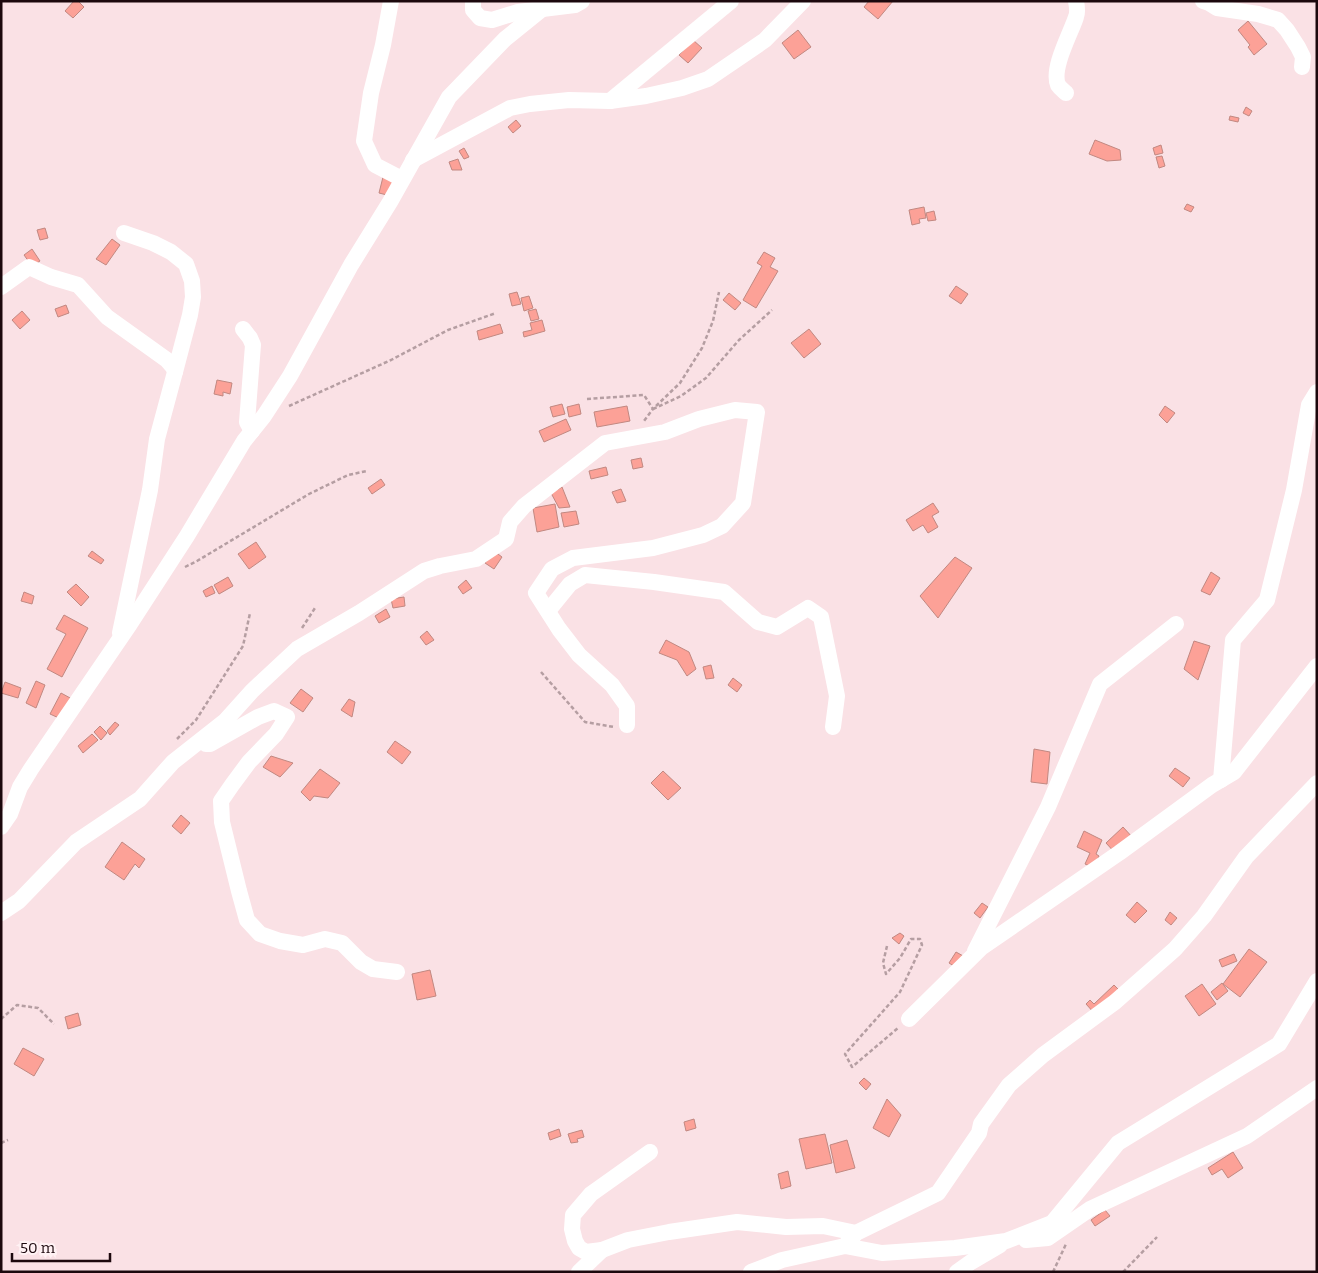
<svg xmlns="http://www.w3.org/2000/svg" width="1318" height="1273" viewBox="0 0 1318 1273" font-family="Bitter,serif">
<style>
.building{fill:#fca197;stroke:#c18881}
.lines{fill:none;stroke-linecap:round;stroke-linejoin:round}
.path{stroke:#b59ea2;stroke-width:2.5;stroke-dasharray:4 2.5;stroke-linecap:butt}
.minor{stroke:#fff;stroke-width:16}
</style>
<rect width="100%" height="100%" fill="#fae1e5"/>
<!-- building -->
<g class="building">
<path d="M74,1h4l6,6 -11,11 -8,-7z"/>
<path d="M869,1h24l-15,18 -14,-12z"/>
<path d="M1248,21l19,23 -13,11 -6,-8 2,-2 -12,-15z"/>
<path d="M798,30l13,17 -17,12 -12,-16z"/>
<path d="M693,40l9,8 -14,15 -9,-8z"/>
<path d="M1246,107l6,4 -3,5 -6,-3z"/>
<path d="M1230,116l9,2 -1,4 -9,-2z"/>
<path d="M516,120l5,6 -8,7 -5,-6z"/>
<path d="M1095,140l25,10 1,10 -14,1 -18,-7z"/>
<path d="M1161,145l2,8 -8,2 -2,-7z"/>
<path d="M464,148l5,9 -5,2 -5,-8z"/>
<path d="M1162,156l3,10 -6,2 -3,-11z"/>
<path d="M458,159l4,11h-10l-3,-8z"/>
<path d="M383,177l12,3 -4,16 -12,-3z"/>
<path d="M1187,204l7,3 -3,5 -7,-3z"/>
<path d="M924,207l2,11 -7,1 1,4 -8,2 -3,-15z"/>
<path d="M934,211l2,9 -8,1 -2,-8z"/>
<path d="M45,228l3,10 -8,2 -3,-10z"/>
<path d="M112,239l8,6 -14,20 -10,-6z"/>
<path d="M32,249l8,12 -8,5 -8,-11z"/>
<path d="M764,252l11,6 -5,9 8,4 -22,37 -13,-8 19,-34 -5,-3z"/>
<path d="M956,286l12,8 -7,10 -12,-8z"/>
<path d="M517,292l4,12 -9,2 -3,-12z"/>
<path d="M729,293l12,10 -6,7 -12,-10z"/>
<path d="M529,296l4,12 -9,3 -3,-13z"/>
<path d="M66,305l3,8 -11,4 -3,-8z"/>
<path d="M536,309l3,10 -8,2 -3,-10z"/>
<path d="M22,311l8,9 -10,9 -8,-9z"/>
<path d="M542,320l3,11 -21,6 -1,-5 9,-2 -2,-7z"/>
<path d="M500,324l3,9 -24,7 -2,-9z"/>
<path d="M809,329l12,15 -17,14 -13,-15z"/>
<path d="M217,380l15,3 -2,11 -7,-2v4l-9,-2z"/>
<path d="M562,404l3,10 -12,3 -3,-10z"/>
<path d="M579,404l2,10 -12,3 -2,-10z"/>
<path d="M627,406l3,15 -33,6 -3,-15z"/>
<path d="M1165,406l10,7 -8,10 -8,-8z"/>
<path d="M566,419l5,11 -27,12 -5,-11z"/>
<path d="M641,458l2,9 -10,2 -2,-9z"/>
<path d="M606,467l2,8 -17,4 -2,-8z"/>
<path d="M381,479l4,6 -13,9 -4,-6z"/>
<path d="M562,487l8,20 -11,1 -8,-15z"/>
<path d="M621,489l5,12 -9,2 -5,-11z"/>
<path d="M933,503l6,9 -7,4 6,11 -10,6 -5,-8 -10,6 -7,-11z"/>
<path d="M555,504l4,23 -22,5 -4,-24z"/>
<path d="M576,511l3,13 -15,3 -3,-14z"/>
<path d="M256,542l10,15 -17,12 -11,-15z"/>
<path d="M92,551l12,9 -3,4 -13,-8z"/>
<path d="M494,551l8,6 -8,12 -9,-6z"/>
<path d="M955,557l17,11 -34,50 -18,-22z"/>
<path d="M1211,572l9,6 -10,17 -9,-4z"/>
<path d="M228,577l5,9 -14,8 -5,-9z"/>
<path d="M466,580l6,8 -9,6 -5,-7z"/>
<path d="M76,584l13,13 -8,9 -14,-14z"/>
<path d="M212,586l3,7 -9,4 -3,-6z"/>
<path d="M24,592l10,4 -2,8 -11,-3z"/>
<path d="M404,597l1,9 -12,2 -2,-9z"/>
<path d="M386,609l4,8 -11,6 -4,-7z"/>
<path d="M64,615l24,13 -26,49 -15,-8 19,-35 -10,-5z"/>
<path d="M427,631l7,9 -8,5 -6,-8z"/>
<path d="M666,640l23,12 7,17 -9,7 -10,-16 -18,-7z"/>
<path d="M1194,641l16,5 -12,34 -14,-11z"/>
<path d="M711,665l3,13 -8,1 -3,-12z"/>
<path d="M733,678l9,7 -5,7 -9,-7z"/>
<path d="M36,681l9,4 -9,23 -10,-5z"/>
<path d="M5,682l16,6 -3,10 -17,-5z"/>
<path d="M301,689l12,9 -10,14 -13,-9z"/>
<path d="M61,693l11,6 -11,20 -11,-5z"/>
<path d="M349,699l6,3 -3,15 -11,-7z"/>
<path d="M115,722l4,3 -9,10 -3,-4z"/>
<path d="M100,726l7,7 -6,7 -7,-8z"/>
<path d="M92,734l6,6 -15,13 -5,-7z"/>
<path d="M395,741l16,11 -9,12 -15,-12z"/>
<path d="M1034,749l16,3 -3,32 -16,-2z"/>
<path d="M271,756l22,7 -13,14 -17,-10z"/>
<path d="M1175,768l15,10 -7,9 -14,-11z"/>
<path d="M320,769l20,14 -12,15 -14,-2 -4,5 -9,-9z"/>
<path d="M663,771l18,17 -13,12 -17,-17z"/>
<path d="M181,815l9,8 -9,11 -9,-8z"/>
<path d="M1123,827l11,12 -17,16 -11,-12z"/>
<path d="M1084,831l18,9 -6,14 3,2 -5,12 -9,-4 5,-11 -13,-6z"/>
<path d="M122,842l23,17 -6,9 -4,-4 -11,16 -19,-13z"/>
<path d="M1137,902l10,9 -12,12 -9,-8z"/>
<path d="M982,903l6,4 -8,11 -6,-5z"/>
<path d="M1170,912l7,6 -6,7 -6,-5z"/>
<path d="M900,933l4,3 -5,8 -7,-6z"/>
<path d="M1249,949l18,13 -27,35 -17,-13z"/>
<path d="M956,952l9,5 -8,11 -8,-5z"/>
<path d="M1234,954l3,7 -15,6 -3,-7z"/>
<path d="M430,970l6,26 -19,4 -5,-26z"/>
<path d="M1222,983l6,8 -11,9 -6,-8z"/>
<path d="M1202,984l14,20 -17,12 -14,-20z"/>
<path d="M1114,985l5,5 -24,24 -9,-10 4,-4 4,4z"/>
<path d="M78,1013l3,12 -13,4 -3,-12z"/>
<path d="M23,1048l21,11 -10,17 -20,-12z"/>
<path d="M864,1078l7,6 -5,6 -7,-7z"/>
<path d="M887,1099l14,16 -12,22 -16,-9z"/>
<path d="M694,1119l2,9 -10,3 -2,-9z"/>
<path d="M559,1129l2,7 -11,4 -2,-7z"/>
<path d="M582,1130l2,7 -7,2 1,3 -7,1 -3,-9z"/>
<path d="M825,1134l7,29 -26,6 -7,-30z"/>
<path d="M847,1140l8,28 -19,5 -6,-28z"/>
<path d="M1233,1152l10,16 -15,10 -6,-9 -10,6 -4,-7z"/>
<path d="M788,1171l3,15 -10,3 -3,-15z"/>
<path d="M1105,1210l5,6 -15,10 -4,-6z"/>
</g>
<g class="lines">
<!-- path -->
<g class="path">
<path d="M587,399l57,-4 9,14 -9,12"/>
<path d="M289,406l102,-46 57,-30 48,-17"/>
<path d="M656,406l24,-23 22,-35 11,-27 6,-29"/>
<path d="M653,409l28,-13 25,-18 33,-38 33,-30"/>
<path d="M185,567l12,-6 112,-67 39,-19 19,-4"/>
<path d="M302,628l13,-20"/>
<path d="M541,672l44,50 29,5"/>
<path d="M177,739l19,-19 47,-74 7,-33"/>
<path d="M887,946l-4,17 3,11 14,-16 11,-19h9l2,6 -22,47 -55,62 7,13 46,-39"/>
<path d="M1,1019l16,-14 21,3 16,16"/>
<path d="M1,1143l7,-3"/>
<path d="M1053,1272l13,-28"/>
<path d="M1123,1272l34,-35"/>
</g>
<!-- minor -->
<g class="minor">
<path d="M391,1l-8,44 -12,48 -7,48 11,24 27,14"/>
<path d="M473,1v9l7,8 12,2 26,-8 57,-7 7,-4"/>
<path d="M1203,1l6,2 8,5 41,6 20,6 9,10 11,17 5,10 -1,10"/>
<path d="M1066,93c-3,-3 -6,-5 -8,-8 -7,-17 13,-52 18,-68 2,-5 1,-11 0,-16"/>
<path d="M610,101l121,-100"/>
<path d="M413,160l97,-52 20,-4 39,-4 41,1 36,-5 36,-8 26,-9 57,-39 38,-39"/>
<path d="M124,233l29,10 18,9 15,12 6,17 1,16 -3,18 -15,57"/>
<path d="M1,287l28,-20 22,10 27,8 29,32 60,43 6,7 2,5 -18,67 -7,51 -30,143"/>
<path d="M243,329l7,9 3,7 -6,77 5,9"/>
<path d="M548,611l22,-27 15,-9 69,7 70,10 34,30 19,5 31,-19 13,9 16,79 -4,31"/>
<path d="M206,744h4l48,-27 16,-6 13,6 -11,17 -27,28 -17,23 -11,16 1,21 17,69 8,29 13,14 20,7 23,4 22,-6 17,4 19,19 12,7 24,3"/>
<path d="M1221,780l12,-140 34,-40 27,-110 15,-85 8,-13"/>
<path d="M1,827l9,-13 10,-27 11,-18 99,-145 57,-88 57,-95 20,-25 26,-40 61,-111 39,-63 59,-105 56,-58 47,-38"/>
<path d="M1,913l18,-12 57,-59 64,-43 33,-37 52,-41 27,-30 45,-42 62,-36 65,-42 16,-5 36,-7 30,-20 4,-17 14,-16 81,-63 60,-11 34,-13 36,-9 22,2 -14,91 -21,23 -19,9 -50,13 -80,10 -21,11 -16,24 23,36 20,26 33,30 15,21v19"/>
<path d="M975,951l73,-144 52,-123 76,-60"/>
<path d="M909,1019l72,-71 138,-95 93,-68 22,-13 83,-106"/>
<path d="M650,1152l-59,42 -18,21 -1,14 3,12 4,7 7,4 16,-2 26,-10 41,-8 68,-10 49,5 37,-1 33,7"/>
<path d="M1026,1240l22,-2 42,-29 157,-73 70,-48"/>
<path d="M845,1246l11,-13 82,-40 41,-60 2,-9 28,-39 34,-30 72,-53 60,-53 29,-33 42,-59 71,-74"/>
<path d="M579,1272l23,-22"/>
<path d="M751,1272l31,-12 63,-14 37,7 73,-5 51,-7 46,-18 66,-80 161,-99 38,-63"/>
<path d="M957,1272l14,-10 29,-17"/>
</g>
</g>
<!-- border -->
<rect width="1318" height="1273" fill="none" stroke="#1c080d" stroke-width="5"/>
<!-- scale -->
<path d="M12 1253v8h98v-8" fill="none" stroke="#1c080d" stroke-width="2.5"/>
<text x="20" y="1253" font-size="15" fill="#1c080d" stroke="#fff2f4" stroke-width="4" paint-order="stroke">50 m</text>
</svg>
